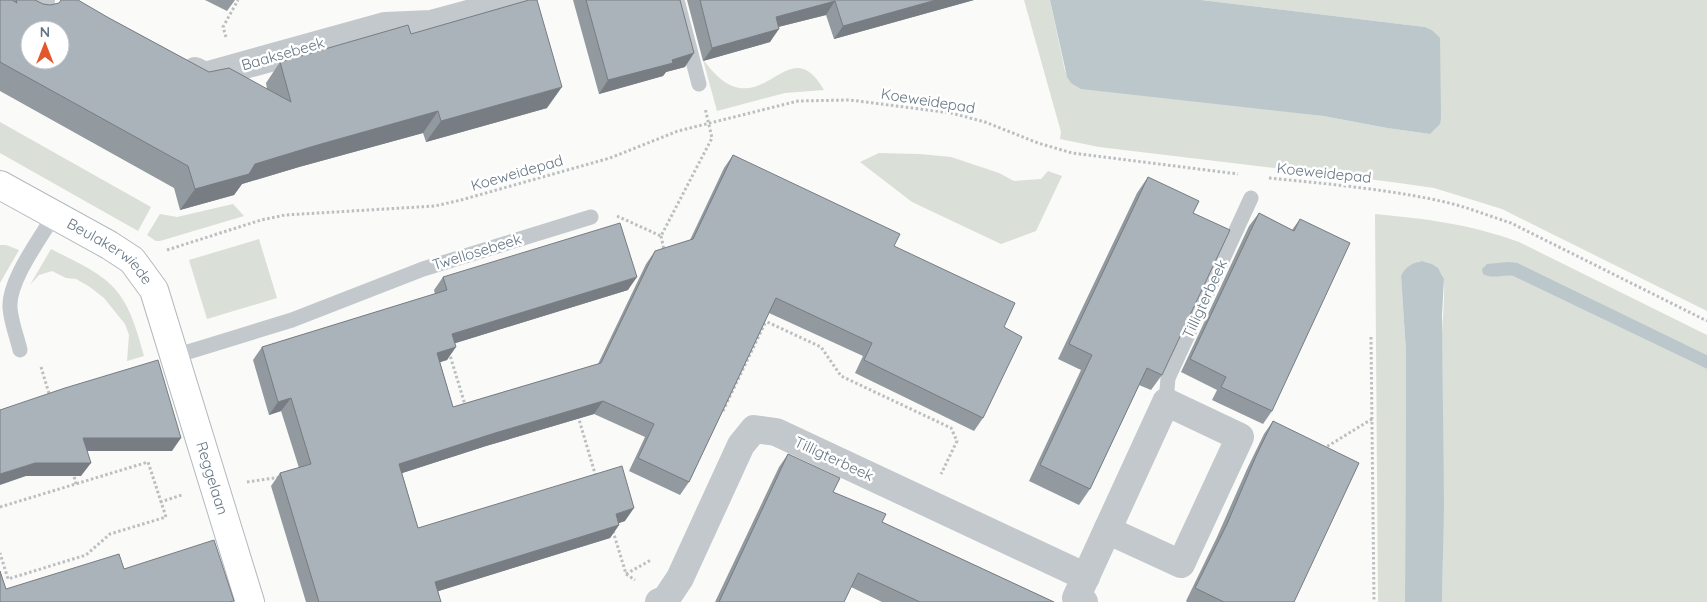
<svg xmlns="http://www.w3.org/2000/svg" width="1707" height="602" viewBox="0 0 1707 602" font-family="Quicksand,sans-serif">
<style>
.green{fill:#dadfd7}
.water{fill:#bbc7cb}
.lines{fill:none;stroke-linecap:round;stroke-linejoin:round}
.secondary-casing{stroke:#b3babf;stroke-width:30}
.path{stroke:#bbbfc2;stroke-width:3;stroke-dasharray:2.5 2.5;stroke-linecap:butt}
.lane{stroke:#c3c8cc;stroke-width:15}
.street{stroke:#c3c8cc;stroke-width:28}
.secondary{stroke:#fff;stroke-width:28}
.wall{fill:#929a9f}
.shaded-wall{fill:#777d82}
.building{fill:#aab3b9;stroke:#777d82;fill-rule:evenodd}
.labels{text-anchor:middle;stroke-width:5;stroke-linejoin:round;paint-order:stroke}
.street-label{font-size:15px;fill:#657683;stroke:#fff}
</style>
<rect width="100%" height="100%" fill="#fafaf8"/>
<!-- green -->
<g class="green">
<path d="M1024,0h26l15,71 6,12 252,33 64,12 43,6 10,-95 -8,-9 -7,-3 -224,-27h506v311l-205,-102 -68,-21 -42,-6 -293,-35 -39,-8 1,-7z"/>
<path d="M703,60c9,10 18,23 32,27 38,11 58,-50 89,3l-39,3 -68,18z"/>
<path d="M0,122l151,85 -13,24 -138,-78z"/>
<path d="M879,153l41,1 31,3 48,16 15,8 27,-2 7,-8 14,5 -26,55 -35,13 -89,-42 -52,-40z"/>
<path d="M233,204l11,12 -84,25h-4l-9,-6 13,-21 17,3z"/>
<path d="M1375,214c53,5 94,10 144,28l188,93v20l-189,-92h-19l-15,3 18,9 11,1 194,93v233h-265c2,-88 1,-176 0,-264 0,-11 4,-54 1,-61 -5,-11 -12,-15 -24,-16l-18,15 5,76 -1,250h-27z"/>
<path d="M259,239l18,59 -70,21 -18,-59z"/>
<path d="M0,245h6l13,5 -19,33z"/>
<path d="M51,249c23,12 53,24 68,45 13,17 19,41 25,62l-17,5 2,-26 -4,-11 -21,-26 -14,-11 -14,-8 -10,-1 -14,-7 -13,4 -9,10z"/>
</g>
<!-- water -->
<g class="water">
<path d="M1050,0h151l224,27 7,3 8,8 1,80 -1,6 -10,10 -43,-6 -64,-12 -242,-27 -10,-6 -4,-6z"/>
<path d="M1422,261l10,3 6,4 6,11 -2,36 2,190 -2,97h-37l1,-250 -5,-76c4,-9 11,-13 21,-15z"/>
<path d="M1508,262l10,1 189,92v14l-194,-93c-10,-1 -22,3 -30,-2l-1,-5 5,-5z"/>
</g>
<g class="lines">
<!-- secondary casing -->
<g class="secondary-casing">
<g id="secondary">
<path id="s1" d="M0,185l109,60 23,15 22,30 96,312"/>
</g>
</g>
<!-- path -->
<g class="path">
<path d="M226,37l-3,-10 15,-27"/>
<path d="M1269,178c59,6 118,11 176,24 22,5 44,14 66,21l196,98"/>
<path d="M617,216l44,20 51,-98 -7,-30"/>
<path d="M661,236l3,14"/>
<path d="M167,250l94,-30 24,-5 150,-9 26,-6 149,-42 68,-27 120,-30 52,-1 101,13 34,9 53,21 34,10 166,21"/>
<path d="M763,320l58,27 20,29 110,52 6,13 -16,33"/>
<path d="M1371,337l3,265"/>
<path d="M449,352l17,56"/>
<path d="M41,367l9,30"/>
<path d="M723,411l43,-90"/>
<path d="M578,416l18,61"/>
<path d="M1323,449l49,-30"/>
<path d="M73,472l3,12"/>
<path d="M247,482l34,-5"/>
<path d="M160,502l22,-7"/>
<path d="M0,507l148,-45 18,55 -56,17 -24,21 -78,24 -8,-26"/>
<path d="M613,531l13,43 9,6"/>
<path d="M626,574l25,-14"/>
</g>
<!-- lane -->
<g class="lane">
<path d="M677,0l22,84"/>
<path d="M20,350c-3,-13 -9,-28 -10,-42 -2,-27 30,-69 44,-93"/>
<path d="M175,356l117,-36 131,-51 168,-52"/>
<path d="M1166,402l2,-24 83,-180"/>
</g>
<!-- street -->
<g class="street">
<path d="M13,0l22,11 6,-11"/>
<path d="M195,71l10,5 180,-50 46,-2 89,-24"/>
<path d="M659,602l7,-3 14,-21 61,-133 13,-16 22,3 310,145"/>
<path d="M1084,602l-8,-4 90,-196 74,35 -59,127 -74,-34"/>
</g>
<!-- secondary -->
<use href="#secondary" class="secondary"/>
</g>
<!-- wall -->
<g class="wall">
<path d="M0,0h35l8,4 66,14 100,54 58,17 -1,-6 14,-21 131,-28 136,74 -121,34 -3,-9 -124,34 -57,17 -8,11 -54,15 -6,-22 -174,-97z"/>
<path d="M205,0h30l-8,11z"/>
<path d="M573,0h107l5,67 -19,5 -3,4 -64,18z"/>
<path d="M687,0h287l-140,39 -8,-24 -48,12 -8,15 -67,19z"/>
<path d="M733,155l161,91 110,81 -21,91 -9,13 -119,-58 8,-17 -94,-43 -80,169 -9,13 -51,-24 16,-34 -51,-23 -108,32 -84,27 16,55 207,-7 -6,2v2l-9,13 -172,53 3,11h-135l-35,-116 9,-13 19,-5 -18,-57 -12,4 -16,-55 9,-13 173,-53 -1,-4 9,-13 185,13 -173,53 -8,17 -7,2 13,45 145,-43 48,-100 9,-13 35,-11 34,-72z"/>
<path d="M1148,177l45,36 -31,162 -11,15 -12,-5 -49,104 -11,16 -50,-24 52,-111 -23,-11 79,-166z"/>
<path d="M1259,213l33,17 8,-11 -28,192 -9,13 -51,-24 5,-10 -36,-18 68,-146z"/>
<path d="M1273,421l21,181h-107l-1,-1 31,-64 30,-68 17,-35z"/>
<path d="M788,454l45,38 49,30 172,80h-172l-31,-15 -7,15h-129l64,-135z"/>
</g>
<!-- shaded-wall -->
<g class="shaded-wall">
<path d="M936,0h38l-140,39 9,-13z"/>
<path d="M835,1l-9,14 -60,15 10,-13z"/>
<path d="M779,29l-9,13 -67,19 9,-13z"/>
<path d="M694,53l-9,14 -19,5 -3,4 -64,18 9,-14z"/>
<path d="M562,87l-15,21 -121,34 15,-21z"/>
<path d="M438,111l-15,22 -124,34 -57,17 -8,11 -54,15 15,-21 60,-25 59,-18z"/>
<path d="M637,277l-9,13 -185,57 9,-13z"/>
<path d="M456,347l-9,13 -19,6 9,-13z"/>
<path d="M291,398l-10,13 -12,4 9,-13z"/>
<path d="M603,401l-9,13 -108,32 -96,31 9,-13 96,-31z"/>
<path d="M83,438h98l-9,13h-98z"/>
<path d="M35,463h56l-10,13h-55l-26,9v-11z"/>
<path d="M634,508l-9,13 -18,6 9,-13z"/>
<path d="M619,525l-9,13 -184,57 9,-13z"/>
</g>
<!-- building -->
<g class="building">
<path d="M0,0h12l5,3 -1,-3h19l8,4 7,1 9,-2 2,-3h17l31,18 100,54 20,-4 62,34 -11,-40 128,-37 3,9 118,-34h8l25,87 -121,34 -3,-10 -124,35 -59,18 -6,10 -54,15 -7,-23 -188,-104zM30,30h30v30h-30z"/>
<path d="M586,0h94l14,53 -22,7 1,3 -65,17z"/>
<path d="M700,0h236l-93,26 -8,-25 -59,16 3,12 -67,19z"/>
<path d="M733,155l167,79 -6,12 121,57 -11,24 18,10 -39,81 -119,-58 8,-17 -96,-45 -87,184 -51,-24 16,-34 -51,-23 -108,32 -96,31 19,64 204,-62 12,42 -18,6 3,11 -184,57 6,20h-122l-39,-129 31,-9 -20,-66 -13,4 -16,-55 185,-57 -4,-13 177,-54 17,54 -185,57 4,13 -19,6 16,54 148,-44 54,-112 38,-12z"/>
<path d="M1148,177l51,24 -6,12 37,17 -68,145 -15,-7 -57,121 -50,-24 52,-110 -23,-11z"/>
<path d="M1259,213l35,18 6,-12 50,24 -78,168 -51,-24 5,-10 -36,-18z"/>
<path d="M158,360l23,78h-98l8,25h-56l-35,11v-64l65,-22z"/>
<path d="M1273,421l86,42 -65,139h-70l-29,-14 32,-64 29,-68z"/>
<path d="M788,454l52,24 -7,14 53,22 -4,8 172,80h-134l-62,-29 -14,29h-125z"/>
<path d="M214,540l20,61 -5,1h-229v-31l6,18 113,-35 5,15z"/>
</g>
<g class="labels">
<!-- street labels -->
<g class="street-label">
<text transform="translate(283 54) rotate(-16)" y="5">Baaksebeek</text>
<text transform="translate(928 101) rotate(9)" y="5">Koeweidepad</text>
<text transform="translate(517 173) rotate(-16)" y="5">Koeweidepad</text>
<text transform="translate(1324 173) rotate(6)" y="5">Koeweidepad</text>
<text transform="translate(477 252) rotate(-17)" y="5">Twellosebeek</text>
<text dy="5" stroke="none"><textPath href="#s1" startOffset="129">Beulakerwiede</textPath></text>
<text transform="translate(1205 299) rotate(-65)" y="5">Tilligterbeek</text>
<text transform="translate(834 459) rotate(25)" y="5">Tilligterbeek</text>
<text dy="5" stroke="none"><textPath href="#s1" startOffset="386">Reggelaan</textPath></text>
</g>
</g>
<!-- north arrow -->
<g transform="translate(45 45)"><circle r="24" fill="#ffffff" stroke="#c1c8cd"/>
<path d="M0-4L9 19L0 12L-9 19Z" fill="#e4572e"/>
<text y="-8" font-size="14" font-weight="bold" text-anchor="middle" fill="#657683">N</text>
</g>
</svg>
